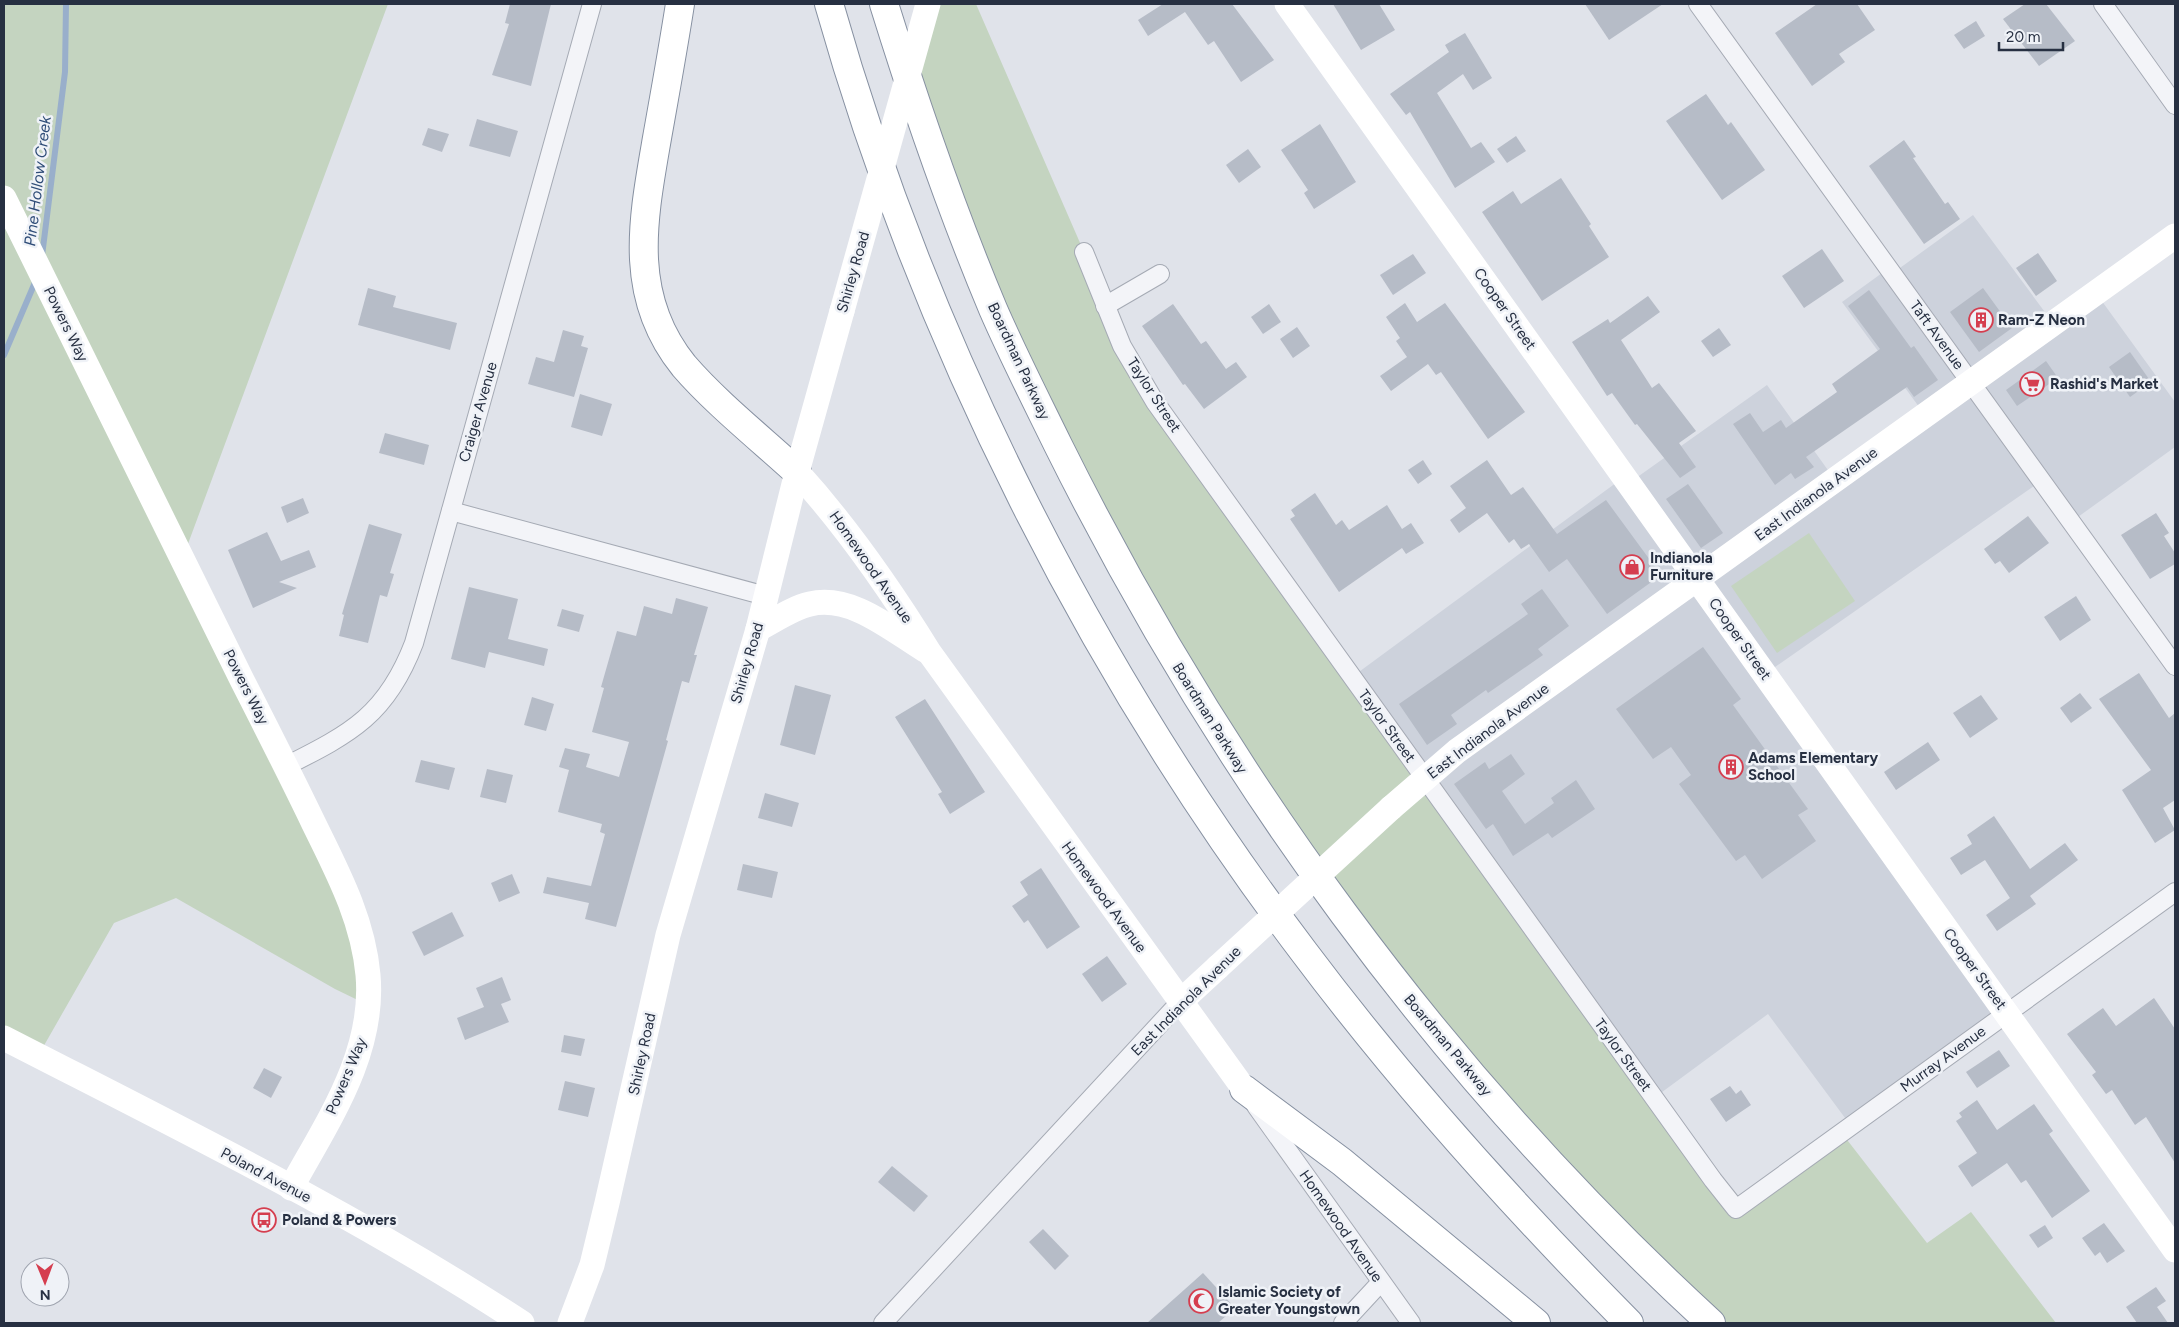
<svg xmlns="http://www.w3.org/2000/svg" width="2179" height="1327" viewBox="0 0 2179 1327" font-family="Figtree,sans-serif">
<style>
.built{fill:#cdd2dc}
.green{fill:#c4d4c0}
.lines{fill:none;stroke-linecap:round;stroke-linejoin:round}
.stream{stroke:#99afcb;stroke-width:6}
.building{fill:#b6bcc7}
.street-casing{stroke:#a5aab4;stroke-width:20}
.highway-casing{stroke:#8690a1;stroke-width:30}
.street{stroke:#f3f4f8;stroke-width:18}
.secondary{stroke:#fff;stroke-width:25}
.highway{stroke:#fff;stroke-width:28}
.secondary-bridge{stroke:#fff;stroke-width:25}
.labels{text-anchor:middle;stroke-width:5;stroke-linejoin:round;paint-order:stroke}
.street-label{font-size:15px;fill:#273042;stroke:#eff2f7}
.poi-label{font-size:15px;font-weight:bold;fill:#273042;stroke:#eff2f7;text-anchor:start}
.water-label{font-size:16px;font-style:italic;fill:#2f4d78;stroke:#eff2f7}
</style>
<rect width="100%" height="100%" fill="#e0e3ea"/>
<!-- built -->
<path class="built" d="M1973,215l80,108 43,-30 79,109v45l-104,75 -30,-41 -276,193 242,339 -156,113 -83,-112 -114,84 -302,-421 272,-200 5,6 138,-98 68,95 90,-65 -83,-113 47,-34 4,5z"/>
<!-- green -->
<g class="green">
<path d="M4,4h384l-206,556 164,330 22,115 -33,-16 -159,-91 -62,25 -76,133 -34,-18z"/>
<path d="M928,4h48l108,248 38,94 614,862 105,-76 86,111 44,-31 85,111h-345l-309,-333 -303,-464 -191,-445z"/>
<path d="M1809,533l46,68 -78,52 -46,-67z"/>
</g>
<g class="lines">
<!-- stream -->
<g class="stream">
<path d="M42,256l23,-184 1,-68"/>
<path d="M4,355l32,-75"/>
</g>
</g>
<!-- building -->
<g class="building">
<path d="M510,4h41l-20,82 -39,-11 17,-51 -4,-1z"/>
<path d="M1163,4h69l42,56 -33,22 -27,-41 -6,4 -23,-33 -37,24 -10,-16z"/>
<path d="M1333,4h46l16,26 -34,20z"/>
<path d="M1585,4h78l-54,36z"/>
<path d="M1817,4h40l18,26 -36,24 6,8 -33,24 -37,-53z"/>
<path d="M2025,4h21l29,37 -36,25 -36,-47z"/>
<path d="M1976,21l9,15 -21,13 -10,-14z"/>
<path d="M1465,33l27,45 -19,12 -10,-16 -26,19 34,55 10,-6 14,20 -40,26 -45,-76 -4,3 -16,-21 59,-42 -4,-7z"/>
<path d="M1706,94l22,31 3,-3 34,48 -43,30 -56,-79z"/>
<path d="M477,119l41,12 -8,26 -41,-11z"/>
<path d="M1320,124l36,58 -42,27 -10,-16 4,-3 -27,-40z"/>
<path d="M428,128l21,6 -7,18 -20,-7z"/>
<path d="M1516,136l10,15 -19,12 -10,-14z"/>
<path d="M1904,140l12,17 -3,1 32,46 3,-2 12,17 -36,25 -55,-78z"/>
<path d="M1248,149l13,18 -22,16 -13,-18z"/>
<path d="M1561,178l30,46 -2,2 20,31 -67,44 -60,-89 31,-21 8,13z"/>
<path d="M1822,249l22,32 -40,27 -22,-32z"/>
<path d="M2038,253l19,28 -21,15 -20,-28z"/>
<path d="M1413,254l13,19 -33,22 -13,-20z"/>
<path d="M368,288l28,8 -3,11 64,16 -7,27 -92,-25z"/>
<path d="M1983,288l29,40 -33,24 -29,-40z"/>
<path d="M1869,290l42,58 3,-2 24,34 -24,17 -7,-10 -101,70 8,10 -19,12 -4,-6 -16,12 -42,-61 17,-11 13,19 18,-12 5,8 51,-36 -5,-8 48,-35 -32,-43z"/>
<path d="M1648,296l12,16 -39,28 31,48 7,-5 37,48 -17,12 17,24 -16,11 -43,-54 -2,1 -23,-32 -5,3 -35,-54 36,-23 2,4z"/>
<path d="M1405,303l12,19 28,-19 80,109 -37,27 -47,-67 -5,3 -8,-11 -37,27 -11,-15 27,-19 -11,-16 4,-3 -14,-21z"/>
<path d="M1173,304l28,40 5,-3 20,28 10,-7 11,15 -43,32 -19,-25 -2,1 -41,-59z"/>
<path d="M1269,304l12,18 -18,12 -12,-17z"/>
<path d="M1297,327l13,19 -17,12 -13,-19z"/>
<path d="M1719,328l12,17 -18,12 -12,-16z"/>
<path d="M563,330l21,6 -3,10 7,2 -14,49 -46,-13 8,-27 18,5z"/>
<path d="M2130,352l21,30 -21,15 -21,-30z"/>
<path d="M2046,361l12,17 -41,28 -11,-16z"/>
<path d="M580,394l32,10 -10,32 -31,-9z"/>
<path d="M385,433l44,12 -5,20 -45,-12z"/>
<path d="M1423,460l9,14 -14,10 -10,-14z"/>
<path d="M1487,460l24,35 12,-8 34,47 49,-34 55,75 -54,39 -40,-55 -18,13 -20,-28 -8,5 -7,-10 -5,4 -22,-30 -28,20 -9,-13 16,-12 -16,-22z"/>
<path d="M1688,484l35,49 -22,15 -35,-49z"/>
<path d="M1315,493l21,32 6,-5 7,10 38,-25 15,24 9,-6 13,20 -18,11 -4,-6 -63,44 -49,-73 5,-3 -4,-6z"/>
<path d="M303,498l6,15 -22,10 -6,-16z"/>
<path d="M2156,513l13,20 -5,3 11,17v11l-25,15 -29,-44z"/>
<path d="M2028,516l21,27 -40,30 -9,-12 -5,3 -11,-15z"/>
<path d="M369,524l33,10 -12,39 4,1 -7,23 -7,-2 -12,48 -29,-7 5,-21 -2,-1z"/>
<path d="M267,532l14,29 28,-11 7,17 -37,15 18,6 -44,20 -25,-58z"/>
<path d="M469,587l49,12 -10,40 40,10 -4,17 -55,-14 -4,16 -34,-9z"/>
<path d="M1542,589l27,37 -31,23 5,6 -55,38 -2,-3 -35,25 6,9 -30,21 -28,-41 129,-90 -7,-10z"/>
<path d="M2076,596l15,24 -31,21 -16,-24z"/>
<path d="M676,598l32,9 -14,48h3l-8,28 -7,-2 -16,59 2,1 -52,186 -31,-8 4,-16 -46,-10 4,-16 44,9 14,-52 -5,-2 2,-8 -44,-12 11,-42 -10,-3 6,-19 25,6 -4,13 33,10 10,-35 -37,-10 12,-44 -3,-1 16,-56 19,5 8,-30 28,8z"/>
<path d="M562,609l22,6 -5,17 -22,-6z"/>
<path d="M1703,647l38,52 -8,6 75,104 -10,6 18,26 -54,38 -17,-24 -9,6 -57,-77 12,-9 -20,-28 -18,12 -37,-50z"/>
<path d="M2139,673l30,45 6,-5v87l-12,8 12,22 -20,13 -33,-53 29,-20 -52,-71z"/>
<path d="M795,685l36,10 -16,60 -35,-10z"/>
<path d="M2080,693l12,15 -21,15 -11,-15z"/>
<path d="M1981,695l17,24 -28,19 -17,-25z"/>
<path d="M532,697l22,7 -8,27 -22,-6z"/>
<path d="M925,699l60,93 -35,22 -12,-20 4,-2 -47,-75z"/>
<path d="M1928,742l12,18 -44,30 -12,-18z"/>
<path d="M1511,754l14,20 -23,17 23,33 29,-21 -3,-5 25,-18 19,29 -43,29 -4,-5 -35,23 -20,-32 -7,5 -32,-45 31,-22 4,7z"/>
<path d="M421,760l34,8 -6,22 -34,-8z"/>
<path d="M487,769l26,6 -7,28 -26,-6z"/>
<path d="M765,793l34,10 -7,24 -34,-9z"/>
<path d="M1994,816l36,53 35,-26 13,17 -48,36 6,8 -39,27 -11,-16 24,-17 -25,-38 -24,15 -11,-17 22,-14 -5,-9z"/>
<path d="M743,864l35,8 -6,26 -35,-8z"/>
<path d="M1041,868l39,59 -33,22 -19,-29 -4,3 -12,-17 16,-11 -8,-13z"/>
<path d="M512,874l8,19 -21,9 -8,-19z"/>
<path d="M452,912l12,24 -40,20 -12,-24z"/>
<path d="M1107,956l20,28 -25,18 -20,-28z"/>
<path d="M502,977l9,23 -10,4 8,18 -44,18 -8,-22 27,-11 -8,-19z"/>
<path d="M2154,998l21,31v134l-29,-46 -11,8 -23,-35 -6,4 -14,-19 4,-3 -29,-38 36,-26 13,18z"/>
<path d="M564,1035l21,4 -4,17 -20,-4z"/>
<path d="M1999,1050l11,16 -33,22 -11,-16z"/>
<path d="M264,1068l18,9 -11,21 -18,-10z"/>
<path d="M565,1081l30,7 -7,29 -30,-7z"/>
<path d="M1730,1086l6,8 5,-4 10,15 -25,17 -16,-23z"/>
<path d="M1977,1100l20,30 37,-26 19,27 -4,3 41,57 -38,27 -26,-38 -5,3 -14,-20 -35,24 -14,-21 19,-13 -21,-32 6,-4 -3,-4z"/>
<path d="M892,1166l36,30 -14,16 -36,-30z"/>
<path d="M2104,1223l21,28 -18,12 -7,-11 -5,4 -13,-18z"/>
<path d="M2045,1225l8,13 -15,10 -9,-13z"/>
<path d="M1043,1229l26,27 -14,14 -26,-28z"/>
<path d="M1203,1273l32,35 -17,15h-71z"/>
<path d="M2156,1287l10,14 -9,6 11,16h-31l-11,-16z"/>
</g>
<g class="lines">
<!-- street casing -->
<g class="street-casing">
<g id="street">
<path d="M1698,4l477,662"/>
<path d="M2103,4l72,101"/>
<path d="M1084,252l38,94 33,56 558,778 23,29 439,-317"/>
<path d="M1105,306l55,-32"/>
<path d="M451,511l315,85"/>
<path d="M286,766c66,-33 101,-52 128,-123l178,-639"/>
<path d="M1256,1106l155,217"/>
<path d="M883,1323l297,-321"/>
<path d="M1343,1323l38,-41"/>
</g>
</g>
<!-- highway casing -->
<g class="highway-casing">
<g id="highway">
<path d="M680,4c-7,45 -15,89 -23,134 -14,81 -30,158 27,228 31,36 77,73 113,106"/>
<path d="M829,4c95,336 264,670 475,948 99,132 209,254 325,371"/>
<path d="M884,4c32,103 67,205 109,305 20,46 43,91 65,136 163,328 382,630 653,878"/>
<path d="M1244,1089l98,73 194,161"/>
</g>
</g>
<!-- street -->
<use href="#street" class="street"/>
<!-- secondary -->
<g class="secondary">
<path d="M1287,4l888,1246"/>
<path d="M4,198c79,161 158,322 238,482 24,47 48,94 71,142 24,49 50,97 55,153 7,79 -41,147 -77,213"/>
<path d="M797,472c50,55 93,117 132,180l315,437"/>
<path d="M758,629c16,-8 34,-21 52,-25 41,-10 82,26 115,46"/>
<path d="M1391,808l66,-57 718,-515"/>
<path d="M1180,1002l38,-35"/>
<path d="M4,1038c175,90 353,177 518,285"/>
<path d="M570,1323l22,-58 15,-62 61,-268 90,-306 39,-157 45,-161"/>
</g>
<!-- highway -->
<use href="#highway" class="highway"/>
<!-- secondary-bridge -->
<g class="secondary-bridge">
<path d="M842,311l86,-307"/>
<path d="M1218,967l173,-159"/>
</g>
</g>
<!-- icons -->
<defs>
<g id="building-ring" transform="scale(1.25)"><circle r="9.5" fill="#eff2f7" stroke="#d53e4f" stroke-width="1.5"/><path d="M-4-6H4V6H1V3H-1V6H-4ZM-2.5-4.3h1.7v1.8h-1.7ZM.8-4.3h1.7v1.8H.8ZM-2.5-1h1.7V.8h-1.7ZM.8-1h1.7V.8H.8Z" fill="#d53e4f"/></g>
<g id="supermarket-ring" transform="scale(1.25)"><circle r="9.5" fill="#eff2f7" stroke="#d53e4f" stroke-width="1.5"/><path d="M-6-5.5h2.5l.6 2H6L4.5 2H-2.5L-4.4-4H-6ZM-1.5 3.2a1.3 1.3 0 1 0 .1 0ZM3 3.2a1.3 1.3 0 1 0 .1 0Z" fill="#d53e4f"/></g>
<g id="shop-ring" transform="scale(1.25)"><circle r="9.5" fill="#eff2f7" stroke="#d53e4f" stroke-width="1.5"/><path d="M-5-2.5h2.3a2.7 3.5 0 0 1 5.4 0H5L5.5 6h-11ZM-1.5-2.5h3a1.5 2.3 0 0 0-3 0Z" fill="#d53e4f"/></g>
<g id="bus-ring" transform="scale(1.25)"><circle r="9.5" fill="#eff2f7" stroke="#d53e4f" stroke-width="1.5"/><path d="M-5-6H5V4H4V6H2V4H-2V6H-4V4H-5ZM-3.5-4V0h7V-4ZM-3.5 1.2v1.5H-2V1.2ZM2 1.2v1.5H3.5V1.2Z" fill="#d53e4f"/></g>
<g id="mosque-ring" transform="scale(1.25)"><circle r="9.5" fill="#eff2f7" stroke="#d53e4f" stroke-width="1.5"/><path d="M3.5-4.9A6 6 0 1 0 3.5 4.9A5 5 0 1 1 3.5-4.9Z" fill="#d53e4f"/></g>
</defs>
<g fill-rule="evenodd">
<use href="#building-ring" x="1981" y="320"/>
<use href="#supermarket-ring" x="2032" y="384"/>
<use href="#shop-ring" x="1632" y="567"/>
<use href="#building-ring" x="1731" y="767"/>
<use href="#bus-ring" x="264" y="1220"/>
<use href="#mosque-ring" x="1201" y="1301"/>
</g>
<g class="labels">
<!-- street labels -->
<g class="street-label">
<text transform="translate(853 272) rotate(-74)" y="5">Shirley Road</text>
<text transform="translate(1505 309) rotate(55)" y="5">Cooper Street</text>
<text transform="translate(66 324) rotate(64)" y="5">Powers Way</text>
<text transform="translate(1937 335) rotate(54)" y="5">Taft Avenue</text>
<text transform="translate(1019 361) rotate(65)" y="5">Boardman Parkway</text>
<text transform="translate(1154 395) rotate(57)" y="5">Taylor Street</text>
<text transform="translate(478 412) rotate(-74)" y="5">Craiger Avenue</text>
<text transform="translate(1816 494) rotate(-36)" y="5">East Indianola Avenue</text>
<text transform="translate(871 567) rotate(55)" y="5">Homewood Avenue</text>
<text transform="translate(1740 639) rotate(55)" y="5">Cooper Street</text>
<text transform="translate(747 663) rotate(-74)" y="5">Shirley Road</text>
<text transform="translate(246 687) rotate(63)" y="5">Powers Way</text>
<text transform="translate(1210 718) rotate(58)" y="5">Boardman Parkway</text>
<text transform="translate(1387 726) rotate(54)" y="5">Taylor Street</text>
<text transform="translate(1488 731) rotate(-37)" y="5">East Indianola Avenue</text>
<text transform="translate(1104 897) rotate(54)" y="5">Homewood Avenue</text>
<text transform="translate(1975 969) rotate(54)" y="5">Cooper Street</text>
<text transform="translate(1186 1001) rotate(-45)" y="5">East Indianola Avenue</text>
<text transform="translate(1448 1045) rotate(50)" y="5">Boardman Parkway</text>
<text transform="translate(642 1054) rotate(-78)" y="5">Shirley Road</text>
<text transform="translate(1623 1055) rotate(54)" y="5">Taylor Street</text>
<text transform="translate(1943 1059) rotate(-36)" y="5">Murray Avenue</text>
<text transform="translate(346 1076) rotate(-67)" y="5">Powers Way</text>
<text transform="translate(266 1175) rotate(28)" y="5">Poland Avenue</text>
<text transform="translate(1341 1226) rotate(55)" y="5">Homewood Avenue</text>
</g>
<!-- poi labels -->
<g class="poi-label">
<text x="1998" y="325">Ram-Z Neon</text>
<text x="2050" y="389">Rashid's Market</text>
<text x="1650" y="563">Indianola<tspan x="1650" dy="17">Furniture</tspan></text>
<text x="1748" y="763">Adams Elementary<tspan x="1748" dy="17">School</tspan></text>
<text x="282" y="1225">Poland &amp; Powers</text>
<text x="1218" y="1297">Islamic Society of<tspan x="1218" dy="17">Greater Youngstown</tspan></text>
</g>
<!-- water labels -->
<g class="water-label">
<text transform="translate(37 181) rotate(-83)" y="6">Pine Hollow Creek</text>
</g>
</g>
<!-- border -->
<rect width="2179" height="1327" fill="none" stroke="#273042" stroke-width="10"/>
<!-- north arrow -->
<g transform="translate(45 1282) rotate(179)"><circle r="24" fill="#eff2f7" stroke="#9fa4af"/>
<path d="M0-4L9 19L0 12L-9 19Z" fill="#d53e4f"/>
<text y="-8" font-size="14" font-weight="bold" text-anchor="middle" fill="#273042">N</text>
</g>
<!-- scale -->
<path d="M1999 42v8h64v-8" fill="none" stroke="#273042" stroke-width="2.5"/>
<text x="2006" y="42" font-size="15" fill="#273042" stroke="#eff2f7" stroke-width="4" paint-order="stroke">20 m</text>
</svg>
